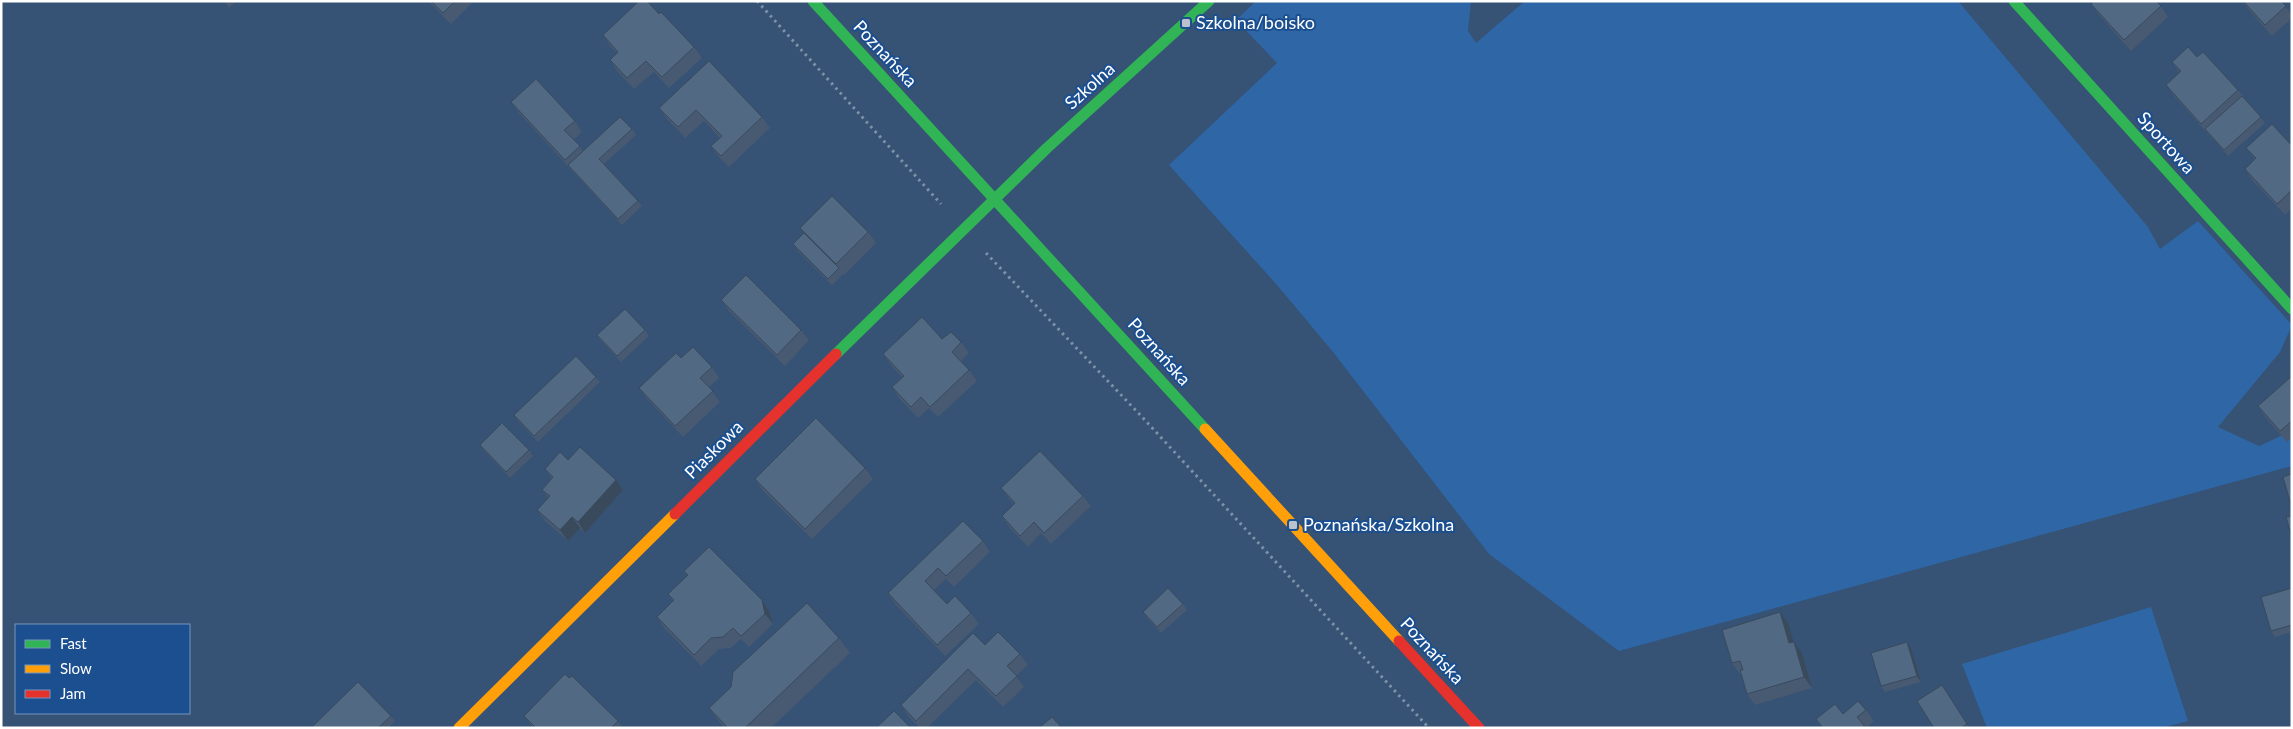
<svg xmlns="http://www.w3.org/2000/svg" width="2293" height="729" viewBox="0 0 2293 729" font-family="Lato,sans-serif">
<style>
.green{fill:#2f66a5}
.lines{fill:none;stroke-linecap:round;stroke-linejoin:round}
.path{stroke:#7d92a8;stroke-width:3;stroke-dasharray:2.5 4;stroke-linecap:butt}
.fast{stroke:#30b455;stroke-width:11}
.slow{stroke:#ff9f0a;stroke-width:11}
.jam{stroke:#e5322d;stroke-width:11}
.wall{fill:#475a72}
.shaded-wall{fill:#394a5c}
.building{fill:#526984;stroke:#394a5c}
.poi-dot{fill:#b9c2ce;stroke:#1b4f8f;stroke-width:2}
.labels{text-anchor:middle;stroke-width:4;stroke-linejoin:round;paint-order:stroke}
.poi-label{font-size:18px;fill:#fff;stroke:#1b4f8f;text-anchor:start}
.street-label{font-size:18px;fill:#fff;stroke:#1b4f8f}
</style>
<rect width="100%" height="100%" fill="#365274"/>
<!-- green -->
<g class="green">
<path d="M1256,1h215l-3,30 8,12 49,-42h433l190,226 12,22 38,-28 94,104 -12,27 -62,75 41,19 33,-15v35l-673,185 -130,-97 -156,-202 -56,-67 -108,-120 108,-102 -41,-43z"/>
<path d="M2151,607l37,114 -27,7h-174l-25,-64z"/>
</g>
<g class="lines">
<!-- path -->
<g class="path">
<path d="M757,1l184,203"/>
<path d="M986,253l158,166 285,309"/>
</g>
<!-- fast -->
<g class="fast">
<path d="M813,1l392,428"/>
<path d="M2014,1l278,308"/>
<path d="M836,354l211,-206 162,-147"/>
</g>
<!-- slow -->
<g class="slow">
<path d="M1205,429l194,212"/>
<path d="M459,728l216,-214"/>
</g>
<!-- jam -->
<g class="jam">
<path d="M675,514l161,-160"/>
<path d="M1399,641l80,87"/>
</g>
</g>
<!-- wall -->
<g class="wall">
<path d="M224,1h12l-7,7z"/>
<path d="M428,1h46l-23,23z"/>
<path d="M2241,1h40l11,14v3l-20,18z"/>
<path d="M2091,4l70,2 7,11 -37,34 -32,-36z"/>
<path d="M659,14l35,33 8,11 -33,30 -15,-16 -20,17 -17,-18 -7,-11 7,-7 -7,-7 -7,-11z"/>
<path d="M709,61l53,56 8,11 -41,39 -10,-10 -8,-11 9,-8 -16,-17 -19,17 -18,-19 -8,-11z"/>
<path d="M2172,62l66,28 27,33 -37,33 -54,-60 -8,-11 14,-12z"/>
<path d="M511,102l64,19 7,11 -8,7 9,12 49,-22 4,6 -32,29 34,37 4,5 -20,19 -103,-112z"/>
<path d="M2292,146v62l-7,7 -33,-35 -7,-11 10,-10 -9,-11z"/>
<path d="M800,228l68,4 8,11 -32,32 -1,-1 -11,11 -35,-35 -4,-6 11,-11z"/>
<path d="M721,300l80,30 8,10 -24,26 -56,-55z"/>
<path d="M645,330l4,6 -28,26 -20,-21 -4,-6z"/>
<path d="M942,339l19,3 8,11 -8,8 8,9 8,11 -39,36 -9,-9 -11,10 -19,-20 -7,-11 10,-10 -11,-12 -8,-11z"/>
<path d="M681,358l31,9 7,11 -10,9 11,15 -37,35 -36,-38 -8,-11z"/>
<path d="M2292,376v62l-5,4 -22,-25 -7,-11z"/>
<path d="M596,377l4,5 -62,60 -20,-21 -4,-6z"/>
<path d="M480,445l49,5 4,6 -23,22 -26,-27z"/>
<path d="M568,460l48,20 7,10 -38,43 -5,-5 -12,13 -23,-20 -8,-11 11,-12 -6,-8 10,-11 -7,-10z"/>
<path d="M865,468l8,11 -61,60 -50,-49 -7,-11z"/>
<path d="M1001,488l82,8 8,10 -40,38 -10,-11 -13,14 -19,-20 -7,-11 12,-12 -5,-5z"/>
<path d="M983,541l7,11 -36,35 -8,-8 -12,11 13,14 24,9 8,11 -34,32 -50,-52 -7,-11z"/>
<path d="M684,571l78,29 7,11 4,13 -24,23 -8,-8 -10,9 -12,1 -18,17 -37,-38 -7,-11 16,-16 -5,-7 19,-18z"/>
<path d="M2292,588v44l-17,5 -4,-6z"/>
<path d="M1183,604l4,6 -26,23 -14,-15 -4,-6z"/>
<path d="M1780,612l8,11 5,19 9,11 10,35 -57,17 -8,-11 -6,-20h-1l-8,-11z"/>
<path d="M839,638l11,15 -79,75h-46l-5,-5 -11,-15z"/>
<path d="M985,645l35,9 8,11 -12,11 8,11 -21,20 -27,-27 -49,48h-7l-12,-12 -7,-11z"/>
<path d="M1911,648l10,34 -36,10 -4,-6z"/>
<path d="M1942,685l27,43h-35z"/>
<path d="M1866,710l8,11 -8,7h-44l-6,-9z"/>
<path d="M391,716l4,5 -7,7h-77z"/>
<path d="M524,716l94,5 5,7h-90z"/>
</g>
<!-- shaded-wall -->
<g class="shaded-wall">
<path d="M616,480l7,10 -38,43 -7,-11z"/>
<path d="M572,517l8,11 -12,13 -8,-11z"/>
<path d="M762,600l7,11 4,13 -8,-10z"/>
<path d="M1780,612l8,11 9,31 -8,-11z"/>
<path d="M1794,642l8,11 10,35 -8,-11z"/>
<path d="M1907,642l4,6 10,34 -4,-6z"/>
</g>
<!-- building -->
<g class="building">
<path d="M431,1h24l-12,12z"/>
<path d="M639,1h8l12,13 2,-2 33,35 -32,30 -16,-16 -19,17 -17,-18 8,-8 -15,-17z"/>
<path d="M2094,1h62l5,5 -37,34 -33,-36z"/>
<path d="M2243,1h38l5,5 -21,19z"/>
<path d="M2188,47l9,10 6,-5 35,38 -37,34 -35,-39 15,-14 -9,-9z"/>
<path d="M709,61l53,56 -41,39 -10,-10 11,-10 -26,-26 -18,17 -19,-19z"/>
<path d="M536,79l39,42 -11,9 16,16 -15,14 -54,-58z"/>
<path d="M2242,96l19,21 -37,33 -19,-21z"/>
<path d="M620,117l12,12 -33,30 39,42 -20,18 -50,-54z"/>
<path d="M2272,124l20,22v44l-15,14 -32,-35 11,-11 -10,-10z"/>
<path d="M832,196l36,36 -32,32 -36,-36z"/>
<path d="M804,233l35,35 -11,11 -35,-35z"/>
<path d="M746,275l55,55 -24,25 -56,-55z"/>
<path d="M625,309l20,21 -28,26 -20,-21z"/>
<path d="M922,317l20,22 9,-7 10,10 -9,10 17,18 -39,37 -9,-10 -10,10 -19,-20 12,-11 -21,-22z"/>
<path d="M693,347l19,20 -12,11 13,13 -38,35 -36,-38 37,-35 5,5z"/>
<path d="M576,356l20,21 -62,59 -20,-21z"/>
<path d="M2292,376v45l-12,10 -22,-25z"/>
<path d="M816,418l49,50 -60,61 -50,-50z"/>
<path d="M502,423l27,27 -23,22 -26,-27z"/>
<path d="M580,447l36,33 -38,42 -6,-5 -12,13 -23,-20 13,-14 -8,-6 11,-13 -8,-8 15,-17 8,8z"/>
<path d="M1040,451l43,45 -39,37 -10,-11 -14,14 -18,-20 13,-13 -14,-15z"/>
<path d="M2292,474v34l-9,-31z"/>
<path d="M2292,516v21l-6,-20z"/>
<path d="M963,521l20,20 -37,35 -8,-8 -13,13 22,23 8,-8 16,17 -34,32 -49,-52z"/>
<path d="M709,547l53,53 3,14 -24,22 -8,-8 -10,9 -12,1 -17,17 -37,-38 17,-17 -6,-6 20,-19 -4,-4z"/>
<path d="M1168,588l15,16 -26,23 -14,-15z"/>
<path d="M2292,588v37l-21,6 -10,-34z"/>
<path d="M807,603l32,35 -94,90h-17l-19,-20 22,-21 2,-15z"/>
<path d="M1780,612l9,31 5,-1 10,35 -57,17 -7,-24h3l-3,-9 -8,2 -10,-33z"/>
<path d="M998,632l22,22 -13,12 10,10 -21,20 -28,-27 -52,52 -15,-16 72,-72 12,12z"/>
<path d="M1907,642l10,34 -36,10 -10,-33z"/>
<path d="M565,674l4,4 3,-2 46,45 -7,7h-75l-12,-12z"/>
<path d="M358,682l33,34 -13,12h-67z"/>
<path d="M1942,685l25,39 -6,4h-27l-17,-27z"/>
<path d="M1858,701l8,9 -9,7 9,11h-43l-7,-9 19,-15 8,10z"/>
<path d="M894,711l17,17h-35z"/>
<path d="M1052,717l10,11h-23z"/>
</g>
<!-- markers -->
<g class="poi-dot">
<rect x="1181" y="18" width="10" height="10" rx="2.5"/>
<rect x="1288" y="520" width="10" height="10" rx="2.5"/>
</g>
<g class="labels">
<!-- poi labels -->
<g class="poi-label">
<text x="1196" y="29">Szkolna/boisko</text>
<text x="1303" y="531">Poznańska/Szkolna</text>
</g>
<!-- street labels -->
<g class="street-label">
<text transform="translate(885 54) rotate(47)" y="6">Poznańska</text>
<text transform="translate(1090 86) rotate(-42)" y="6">Szkolna</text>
<text transform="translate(2166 143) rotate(48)" y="6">Sportowa</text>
<text transform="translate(1159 352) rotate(48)" y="6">Poznańska</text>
<text transform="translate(714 450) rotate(-45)" y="6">Piaskowa</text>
<text transform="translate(1432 651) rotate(47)" y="6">Poznańska</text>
</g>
</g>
<!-- border -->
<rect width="2293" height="729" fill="none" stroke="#ffffff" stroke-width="5"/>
<!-- legend -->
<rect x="15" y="624" width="175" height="90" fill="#1b4f8f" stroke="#7695bc"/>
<rect x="25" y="640" width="25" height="8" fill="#30b455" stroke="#7695bc"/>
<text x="60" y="649" font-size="15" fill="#ffffff">Fast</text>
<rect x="25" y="665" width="25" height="8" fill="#ff9f0a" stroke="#7695bc"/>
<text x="60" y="674" font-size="15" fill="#ffffff">Slow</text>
<rect x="25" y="690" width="25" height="8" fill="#e5322d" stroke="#7695bc"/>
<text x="60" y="699" font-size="15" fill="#ffffff">Jam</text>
</svg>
